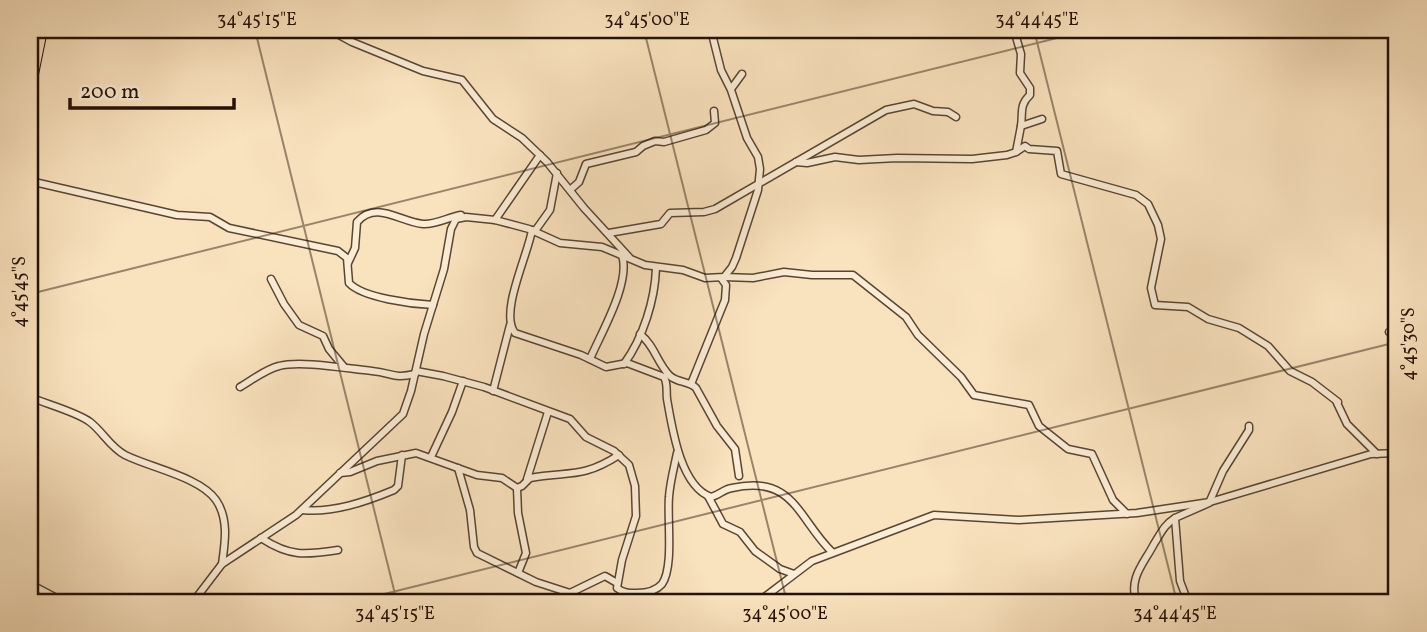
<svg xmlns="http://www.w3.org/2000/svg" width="1427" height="632" viewBox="0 0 1427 632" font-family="Vollkorn,serif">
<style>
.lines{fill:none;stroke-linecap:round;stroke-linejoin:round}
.street-casing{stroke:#594532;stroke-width:9}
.primary-casing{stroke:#241104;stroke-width:12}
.street{stroke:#fbecd5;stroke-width:6}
.primary{stroke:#f9e2be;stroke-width:10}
.ticks{fill:none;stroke:#241104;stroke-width:2;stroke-opacity:0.45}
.neatline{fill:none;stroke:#241104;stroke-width:2.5}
.ticks-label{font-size:18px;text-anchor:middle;fill:#241104}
</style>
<rect width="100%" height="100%" fill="#f9e2be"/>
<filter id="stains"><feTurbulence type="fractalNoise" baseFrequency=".00286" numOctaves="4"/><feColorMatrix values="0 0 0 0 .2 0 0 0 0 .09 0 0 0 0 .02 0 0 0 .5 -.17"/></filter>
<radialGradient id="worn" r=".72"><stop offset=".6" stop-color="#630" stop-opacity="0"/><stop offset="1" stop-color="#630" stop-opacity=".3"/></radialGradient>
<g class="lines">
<!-- street casing -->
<g class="street-casing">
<g id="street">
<path d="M330,30l22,12 71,29 39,9 31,39 29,19 25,24 37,46 45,49"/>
<path d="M1014,30l7,24 -1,19 10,15v7c-11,10 -7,18 -9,31"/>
<path d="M30,34l10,2"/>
<path d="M731,89l11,-15"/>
<path d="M1016,152l9,-6 4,3 28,2 4,23 75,21 12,9 10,21 3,14 -10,49 4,17 33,2 20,12 31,9 29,18 22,25 22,11 26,20"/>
<path d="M796,162l11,1 28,-6 24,3 38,-2 75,1 35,-4 9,-3 5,-26 21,-7"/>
<path d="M30,181l147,34 33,2 19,11 109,23 9,7 2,25c14,15 63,21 84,22"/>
<path d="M570,190l9,-8 7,-18 50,-12 7,-6 12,-5 9,1 42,-12 9,-7 -1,-12"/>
<path d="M495,220l45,-65"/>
<path d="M532,230c-4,25 -33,83 -17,103l66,22 25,12 21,-4 37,14c4,7 2,14 3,22 5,28 13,87 44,98 8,-2 13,-8 21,-9 62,-14 66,31 100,64"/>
<path d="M535,231l15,-21 7,-37"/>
<path d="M609,233l52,-9 9,-11 34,-1 11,-3 171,-99 28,-6 19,7 15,1 8,5"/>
<path d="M348,263l7,-15 2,-26c19,-22 43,0 66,2 12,1 26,-7 38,-9"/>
<path d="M724,277l29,1 31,-6 28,3h41l53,42 12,18 43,42 13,18 55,10 10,21 29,23 24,5 21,46 14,14"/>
<path d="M271,279l13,25 15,21 24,11 6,13 15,18"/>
<path d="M1389,332l8,-2"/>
<path d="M640,334c15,12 17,29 30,42 8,7 19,5 26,12l21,38 18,23 4,27"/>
<path d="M590,359c11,-26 41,-76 32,-104"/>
<path d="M624,364c19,-26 31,-64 32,-96"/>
<path d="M416,371l27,5 41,11 86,32 16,18 28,14 15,14 6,21 1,30 -14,44 -5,28c6,5 12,5 20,5 9,0 19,-2 25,-9 12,-17 5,-65 7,-87 1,-15 5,-29 8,-44"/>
<path d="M691,384l34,-84 1,-15 -5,-7"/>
<path d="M240,387c12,-7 26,-18 39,-21 22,-6 70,3 93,5 21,2 21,8 43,3"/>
<path d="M493,391l17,-66"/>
<path d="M30,397c16,7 47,15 60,25 13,10 20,25 35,33 26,13 75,22 91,45 13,19 9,43 6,64"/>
<path d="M1337,403l10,21 30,30"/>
<path d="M431,457l21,-45 11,-31"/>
<path d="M458,468l12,42 4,37 3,6 59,29 34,11 35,-17 12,7"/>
<path d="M340,473l10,-1 27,-11 39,-8 61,22 25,3 15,10 5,-2 8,-8c38,-7 52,1 89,-23"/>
<path d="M527,479l21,-67"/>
<path d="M517,488l1,25 8,40 -8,20"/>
<path d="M708,496l15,28 17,8 15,19 25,18 14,5"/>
<path d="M302,510c31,3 63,-8 92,-20l4,-4 4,-31"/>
<path d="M261,538c29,19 44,17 77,12"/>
<path d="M30,584l34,18"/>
<path d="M193,602l29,-38 74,-49 107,-101 8,-23 13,-57 20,-65 7,-40 5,-10 10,-2 29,3 34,9 31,14 42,4 43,18 38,5 22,8 19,-1 8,-10 4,-9 22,-68 2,-21 -2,-12 -11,-19 -16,-48 -10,-20 -10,-40"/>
<path d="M758,602l54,-41 122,-46 85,5 118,-7 73,-11 161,-48 26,-1"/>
<path d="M1136,602c-7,-25 7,-37 18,-58 7,-11 10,-19 21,-26"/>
<path d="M1188,602l-8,-21 -5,-63 34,-15 14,-32 26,-41v-4"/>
</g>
</g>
<!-- primary casing -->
<g class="primary-casing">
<path id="primary" d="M30,89l12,-59"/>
</g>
<!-- street -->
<use href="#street" class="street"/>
<!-- primary -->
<use href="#primary" class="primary"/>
</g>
<!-- ticks -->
<path class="ticks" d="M255,30l142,572M644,30l143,572M1034,30l143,572M30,294l1059,-264M352,602l1045,-260"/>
<!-- margin -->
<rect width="1427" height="632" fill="none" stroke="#f9e2be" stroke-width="77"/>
<!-- scale -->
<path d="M70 98v10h164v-10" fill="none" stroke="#241104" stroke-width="3.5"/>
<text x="80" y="98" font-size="21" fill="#241104" stroke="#fbecd5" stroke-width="5" paint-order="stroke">200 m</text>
<rect x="38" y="38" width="1350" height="556" class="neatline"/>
<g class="ticks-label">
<text x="257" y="25">34°45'15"E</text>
<text x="647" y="25">34°45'00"E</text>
<text x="1037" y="25">34°44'45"E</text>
<text transform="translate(19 292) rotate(-90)" y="6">4°45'45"S</text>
<text transform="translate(1408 344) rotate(-90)" y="6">4°45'30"S</text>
<text x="395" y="619">34°45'15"E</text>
<text x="785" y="619">34°45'00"E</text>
<text x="1175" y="619">34°44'45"E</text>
</g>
<rect width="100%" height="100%" filter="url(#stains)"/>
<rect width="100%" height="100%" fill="url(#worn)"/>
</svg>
